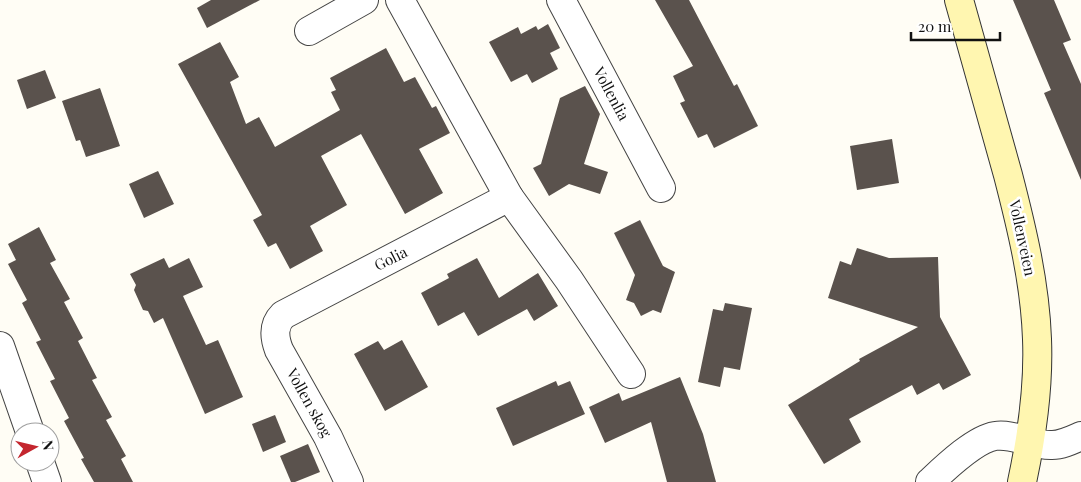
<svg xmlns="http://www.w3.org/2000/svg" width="1081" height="482" viewBox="0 0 1081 482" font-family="'Playfair Display',serif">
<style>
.building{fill:#5a524d}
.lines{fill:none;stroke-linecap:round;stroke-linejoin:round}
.minor-casing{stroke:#444;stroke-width:30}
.secondary-casing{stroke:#333;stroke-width:30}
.minor{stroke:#fff;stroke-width:28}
.secondary{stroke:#fff6b0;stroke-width:28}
.labels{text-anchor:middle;stroke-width:5;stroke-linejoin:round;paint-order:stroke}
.street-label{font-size:15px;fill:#111;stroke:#fff}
</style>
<rect width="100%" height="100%" fill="#fffdf5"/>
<!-- building -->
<g class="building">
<path d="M211,0h49l-53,28 -10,-20z"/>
<path d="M655,0h34l45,86 3,-2 21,42 -44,22 -7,-14 -9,4 -18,-35 5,-2 -12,-25 20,-10z"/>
<path d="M1013,0h41l17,40 -8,3 18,41v96l-37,-87 7,-3z"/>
<path d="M548,24l12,24 -10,5 8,16 -26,14 -5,-9 -16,8 -22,-40 29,-15 3,7 15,-8 2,4z"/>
<path d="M220,42l19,35 -9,5 16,42 13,-7 16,30 65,-37 -9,-18 5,-2 -6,-12 56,-30 18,34 11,-5 17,31 4,-2 14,27 -31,16 24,44 -38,21 -44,-80 -40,22 26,49 -37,21 13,25 -33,18 -14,-26 -8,4 -15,-27 9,-5 -84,-151z"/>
<path d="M45,70l11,28 -29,11 -10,-29z"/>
<path d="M585,86l15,28 -16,50 24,8 -8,22 -31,-10 -20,12 -16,-28 8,-4 19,-66z"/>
<path d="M100,88l20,58 -34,11 -6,-17 -4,1 -14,-40z"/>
<path d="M892,139l7,44 -42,7 -7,-44z"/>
<path d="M158,171l16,33 -30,14 -15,-34z"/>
<path d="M640,220l23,46 12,6 -14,41 -8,-3 -12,6 -7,-13 -8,-3 9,-25 -21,-42z"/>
<path d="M39,227l17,33 -6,3 20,36 -6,3 19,36 -5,3 19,37 -5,2 20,37 -6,3 20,36 -5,3 12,23h-39l-13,-23 3,-1 -20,-37 5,-3 -19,-37 5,-2 -19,-37 5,-2 -19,-37 5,-3 -19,-36 8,-4 -8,-16z"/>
<path d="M857,248l32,10 49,-1 2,60 31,58 -28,15 -4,-7 -22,12 -5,-10 -63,34 12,23 -37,22 -36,-59 72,-44 -1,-2 59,-32 -90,-29 12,-37 11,4z"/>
<path d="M164,258l5,10 20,-10 14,29 -20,9 23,49 12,-5 25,57 -38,17 -42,-96 -9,5 -6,-12 -5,-1 -9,-20 2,-5 -6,-11z"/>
<path d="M477,258l22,40 39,-25 20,33 -24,15 -7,-12 -49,27 -14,-24 -26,14 -17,-33 28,-15 -2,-4z"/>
<path d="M725,303l27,5 -12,62 -16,-3 -4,20 -22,-5 15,-73 10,2z"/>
<path d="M402,340l26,47 -43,24 -31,-57 24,-13 6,9z"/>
<path d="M680,377l23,57 13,48h-49l-16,-60 -46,21 -16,-36 30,-14 3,8z"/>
<path d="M556,381l2,5 12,-5 15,33 -72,32 -17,-38z"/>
<path d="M275,415l11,27 -23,10 -11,-28z"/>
<path d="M308,444l12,28 -25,10h-4l-11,-26z"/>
</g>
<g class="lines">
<!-- minor casing -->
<g class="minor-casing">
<g id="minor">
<path d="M400,0l109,197 60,83 62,94"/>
<path d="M561,0l100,188"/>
<path d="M309,31l55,-31"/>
<path d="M0,346l30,86"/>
<path d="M40,462l7,20"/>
<path d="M349,482l-21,-45 -49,-87c-5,-13 -6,-25 4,-35l226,-118"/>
<path d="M930,482c15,-14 45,-43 65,-46 19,-3 38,10 57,9 10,0 20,-5 29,-9"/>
</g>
</g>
<!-- secondary casing -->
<g class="secondary-casing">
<path id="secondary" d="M959,0c16,58 33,117 49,175 14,54 27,108 29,164 2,48 -5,96 -15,143"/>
</g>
<!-- minor -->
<use href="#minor" class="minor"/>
<!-- secondary -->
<use href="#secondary" class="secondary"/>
</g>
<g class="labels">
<!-- street labels -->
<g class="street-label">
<text transform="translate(611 94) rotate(62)" y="5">Vollenlia</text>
<text transform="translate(1022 238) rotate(78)" y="5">Vollenveien</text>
<text transform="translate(391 259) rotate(-27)" y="5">Golia</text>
<text transform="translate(309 403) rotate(61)" y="5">Vollen skog</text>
</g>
</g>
<!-- north arrow -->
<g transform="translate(35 447) rotate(82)"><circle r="24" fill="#ffffff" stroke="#a0a0a0"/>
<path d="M0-4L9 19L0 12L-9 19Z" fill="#c4262e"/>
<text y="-8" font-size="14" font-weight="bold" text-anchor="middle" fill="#111111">N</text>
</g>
<!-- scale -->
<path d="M911 32v8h89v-8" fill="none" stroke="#111111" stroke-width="2.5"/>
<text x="918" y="32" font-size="15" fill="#111111" stroke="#ffffff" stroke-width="4" paint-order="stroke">20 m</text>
</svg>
